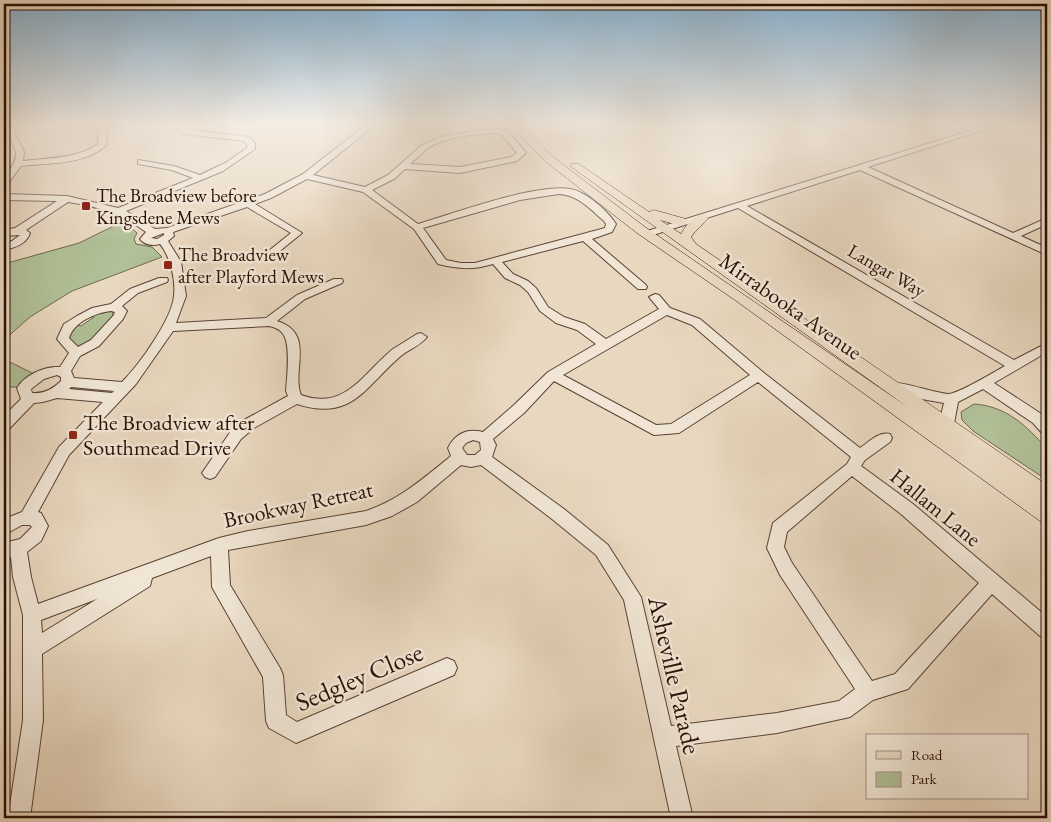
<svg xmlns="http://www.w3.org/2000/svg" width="1051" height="822" viewBox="0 0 1051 822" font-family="'EB Garamond',serif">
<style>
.green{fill:#b1c097;stroke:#6e684e}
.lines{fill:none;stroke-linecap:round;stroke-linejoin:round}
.minor-casing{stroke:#5a4234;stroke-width:2}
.major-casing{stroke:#2a1006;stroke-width:1}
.minor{fill:#f1e6d6;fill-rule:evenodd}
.major{fill:#e9d8c0;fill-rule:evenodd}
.poi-dot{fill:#8f2418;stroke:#f1e6d6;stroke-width:2}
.labels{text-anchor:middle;stroke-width:5;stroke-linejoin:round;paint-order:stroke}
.far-poi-label{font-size:19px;fill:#2a1006;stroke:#f1e6d6;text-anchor:start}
.far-street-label{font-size:19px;fill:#2a1006;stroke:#f1e6d6}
.street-label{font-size:22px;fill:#2a1006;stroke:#f1e6d6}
.poi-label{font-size:22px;fill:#2a1006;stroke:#f1e6d6;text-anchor:start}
.near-street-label{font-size:26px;fill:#2a1006;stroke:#f1e6d6}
</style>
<rect width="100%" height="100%" fill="#e9d8c0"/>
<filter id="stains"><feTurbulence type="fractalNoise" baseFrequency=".004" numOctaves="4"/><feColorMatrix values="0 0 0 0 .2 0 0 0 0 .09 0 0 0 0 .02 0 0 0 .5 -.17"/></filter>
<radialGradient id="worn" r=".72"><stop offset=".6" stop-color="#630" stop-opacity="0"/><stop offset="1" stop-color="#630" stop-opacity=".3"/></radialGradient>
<!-- green -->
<g class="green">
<path d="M124,221l13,12 -3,6 2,5 16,3 10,10 -90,34 -42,26 -26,23v-76l75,-21z"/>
<path d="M112,310l1,5c-10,14 -22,28 -38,34l-9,-17 9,-8 6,2 13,-9 -4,-2z"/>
<path d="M4,359l30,15 -17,13h-13z"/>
<path d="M974,404c32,2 53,22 73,45v31l-74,-49 -11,-11 -1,-8z"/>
</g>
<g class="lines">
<!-- minor casing -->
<g class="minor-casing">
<g id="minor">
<path d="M14,125h15l-16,5 11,22 -1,9c25,-3 53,-2 75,-17l1,-19h8l-1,20c-20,20 -59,18 -85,21l-11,15 -6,5c-1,-13 13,-20 12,-33 -1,-8 -8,-14 -10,-22h-2v-4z"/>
<path d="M178,125h8l3,5 60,7 6,6v6l-32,22 -97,40 29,18 12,-1 98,-34 38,-20 63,-49h9l-62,50 52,12 23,-12 34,-30 19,-8 38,-7 20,-1 9,2 18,22 -9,8 -57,12 -55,-4 -11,10 -22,11 46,34c37,-11 118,-41 153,-35 15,3 37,22 45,35l-4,8 -20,7 54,46 1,2 -1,2h-8l-55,-48 -81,21 11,12 15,7 8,7 12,19 16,10 21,7 21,15 53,-30 -10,-12 6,-3 4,1 11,13 30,11 64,54 96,75c9,-6 19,-17 30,-14l2,4 -2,4 -25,18 -4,6 52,38 134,113v21l-7,-2 -48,-42 -84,95 -35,11 -23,17 -73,16 -101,13 17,72h-22l-47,-218 -28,-45 -44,-36 -71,-54 -10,2 -10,-2 -44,37 -25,14 -26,9 -138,25 2,35 50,83 3,7 3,40 11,7 150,-64 7,3 3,7 -3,7 -158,68 -27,-15 -3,-7 -3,-44 -51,-90 -1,-31 -59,22 -2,8 -108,68 1,66 -13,98h-22l15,-98v-105l-10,-38 -2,-20h-7v-14l16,-4 12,-12 -2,-2h-8l-18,10v-16l18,-7 37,-65 44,-45 -46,-4 -14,4 -9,1 -25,26 -5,1v-14l17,-17 -4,-11c8,-13 27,-22 43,-21l9,-14 -12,-14 7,-15 13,-8 15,-8 19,-4 19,-15 29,-11h8l1,2 -1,2 -29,11 -16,13 5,5 -4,8 -24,27 -19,10 -9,15 3,7 48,4c17,-17 50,-63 52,-86 2,-16 -4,-40 -14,-52 -7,2 -15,1 -20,-5l6,-7c-24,-18 -49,-26 -78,-30l-42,28 4,3c-3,11 -16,15 -26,17v-6l8,-3 8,-6 -16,1v-6l11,-2 42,-27 -53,-1v-6l63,2 51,12 75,-30 -21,-8 -34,-6v-4l36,6 26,9 27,-13 20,-14v-4l-3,-3 -60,-7 -5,-4zM498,133l4,2 15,18 -6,4 -51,10 -50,-3c6,-5 12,-11 18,-16 20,-12 48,-14 70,-15zM307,179l56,13 51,37 24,35c20,5 35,6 55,0l12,14 15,7 8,7 12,19 16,12 21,7 19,14 -48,28 -34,33 -31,27c-16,-4 -28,2 -35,16l3,8c-27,22 -52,44 -85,55l-118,20 -29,7 -181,66 -7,-27 -4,-25 14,-11 7,-15 -7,-13 -3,-1 31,-57 67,-71 37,-53 96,-5c5,1 11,3 14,8 8,10 4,44 3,57l2,5 -44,24 -13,11 -29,42 3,4 5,2 5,-2 26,-38 13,-11 43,-24c56,18 68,-18 105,-49 8,-6 19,-10 25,-18l-6,-4 -4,1c-8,5 -16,10 -24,15 -30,24 -47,62 -92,46 -10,-24 15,-62 -24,-74l28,-22 37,-16 1,-2 -1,-2h-8l-37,16 -31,23 -90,5 10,-27 -5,-34 -13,-21 6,-5 -1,-4 74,-25 44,26 -25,20 5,3 4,-1 27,-22 -47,-29 16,-6zM559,194c19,1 31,15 45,27l2,3 -1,4 -130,35h-14l-15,-3 -23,-32 97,-28zM164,233v2l-7,4 -6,-1zM111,311l4,1 -1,3 -23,25 -13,7 -9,-9c5,-16 26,-25 42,-27zM667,315l25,10 58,50 -79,49 -15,1 -93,-50zM57,375l4,2v4c-8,8 -17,13 -29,12l-1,-4 13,-10zM554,381l100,54 25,-2 79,-51 93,75 -4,7 -74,59 -6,25 13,27 75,114 -16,12 -62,12 -106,13 -30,-129 -33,-52 -44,-36 -72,-52 4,-12 -3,-6 31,-26zM71,387l43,4 -2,2 -43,-4zM473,440l7,2 1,8 -6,5h-8l-5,-7 4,-5zM852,476l49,38 78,69 -84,91 -23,7 -80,-118 -8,-16 3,-15zM97,599l-55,34 -1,-13z"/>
<path d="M988,125h11l-131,42 145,66 34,-15v6l-26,12 26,12v7l-187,-85 -113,36 267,154 33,-17v9l-53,31 49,32 4,5v14l-5,-1 -9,-10 -50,-34 -25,13 -5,27 -5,1 -5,-1c-4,-8 -1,-18 1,-26l-28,-5 -26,-9 -2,-3 2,-3c8,-3 45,10 58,11 10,0 46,-22 57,-28l-267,-158 -88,28 -3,1 -5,-3 2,-2z"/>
</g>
</g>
<!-- major casing -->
<g class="major-casing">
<path id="major" d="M511,125h10l32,32 92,70 264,181 -339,-242 1,-2h8l70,48 5,-2 32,9 2,3 -6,4 -22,-6 21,14c5,-9 14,-21 25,-19l2,3c-5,7 -12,11 -17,19l5,7 351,241v18h-2l2,1v20l-7,-3 -305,-221 -98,-67 -92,-72z"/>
</g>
<!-- minor -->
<use href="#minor" class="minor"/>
<!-- major -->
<use href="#major" class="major"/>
</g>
<!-- sky -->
<linearGradient id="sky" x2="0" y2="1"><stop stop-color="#89b5d6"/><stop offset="0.52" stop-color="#f5ede3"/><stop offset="1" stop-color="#f5ede3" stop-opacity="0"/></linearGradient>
<rect width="1051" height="240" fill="url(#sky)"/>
<!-- markers -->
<g class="poi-dot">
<rect x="81" y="201" width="10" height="10" rx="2.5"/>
<rect x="163" y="260" width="10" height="10" rx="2.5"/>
<rect x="68" y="430" width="10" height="10" rx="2.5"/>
</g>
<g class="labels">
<!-- far-poi labels -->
<g class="far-poi-label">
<text x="96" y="202">The Broadview before<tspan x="96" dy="22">Kingsdene Mews</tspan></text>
<text x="178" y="261">The Broadview<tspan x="178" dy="22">after Playford Mews</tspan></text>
</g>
<!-- far-street labels -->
<g class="far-street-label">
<text transform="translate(887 270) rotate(30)" y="7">Langar Way</text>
</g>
<!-- street labels -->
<g class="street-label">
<text transform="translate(791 306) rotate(35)" y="8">Mirrabooka Avenue</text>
<text transform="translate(298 504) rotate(-12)" y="8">Brookway Retreat</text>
<text transform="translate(936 507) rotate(39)" y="8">Hallam Lane</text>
</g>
<!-- poi labels -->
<g class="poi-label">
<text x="83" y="430">The Broadview after<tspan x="83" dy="25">Southmead Drive</tspan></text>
</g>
<!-- near-street labels -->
<g class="near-street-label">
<text transform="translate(675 675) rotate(77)" y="9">Asheville Parade</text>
<text transform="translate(359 677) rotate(-23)" y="9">Sedgley Close</text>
</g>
</g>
<!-- margin -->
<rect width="1051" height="822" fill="none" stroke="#e9d8c0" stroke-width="20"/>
<rect x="5" y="5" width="1041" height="812" fill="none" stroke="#2a1006" stroke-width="2.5"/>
<rect x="10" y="10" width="1031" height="802" fill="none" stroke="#2a1006"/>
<!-- legend -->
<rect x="866" y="734" width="162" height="65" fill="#f1e6d6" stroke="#a19083"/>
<rect x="876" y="751" width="25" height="8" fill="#e9d8c0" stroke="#a19083"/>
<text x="911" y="760" font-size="15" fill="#2a1006">Road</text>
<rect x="876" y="772" width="25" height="15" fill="#b1c097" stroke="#a19083"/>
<text x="911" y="784" font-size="15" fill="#2a1006">Park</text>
<rect width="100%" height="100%" filter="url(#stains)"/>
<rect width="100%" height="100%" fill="url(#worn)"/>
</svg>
